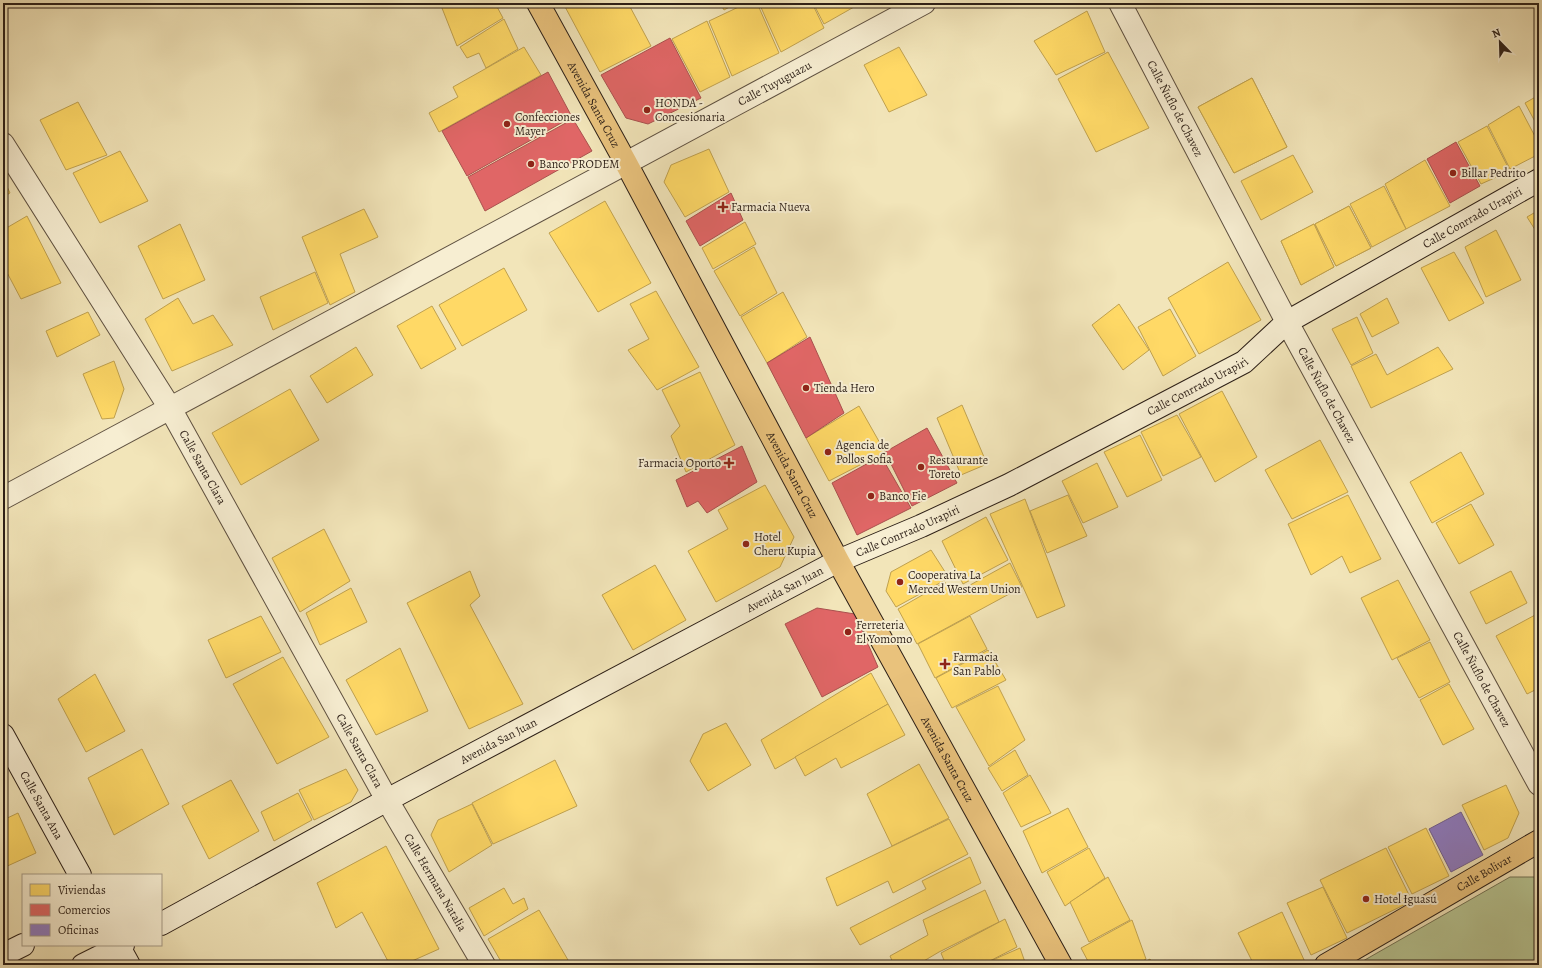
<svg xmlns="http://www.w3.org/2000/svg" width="1542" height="968" viewBox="0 0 1542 968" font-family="Alegreya,serif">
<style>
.green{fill:#b7c592;stroke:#727254}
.homes{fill:#ffd966;stroke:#c0a14e}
.shops{fill:#e06666;stroke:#aa514e}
.offices{fill:#8e7cc3;stroke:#71608f}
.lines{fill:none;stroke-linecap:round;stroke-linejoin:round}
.street-casing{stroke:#5e5040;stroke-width:24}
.secondary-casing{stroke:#2c1f17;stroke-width:24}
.primary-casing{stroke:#2c1f17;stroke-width:24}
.street{stroke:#f7eed2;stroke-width:22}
.secondary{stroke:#f7eed2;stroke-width:22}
.primary{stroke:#e9c27c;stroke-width:22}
.poi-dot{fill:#8f2418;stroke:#f7eed2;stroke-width:1.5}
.labels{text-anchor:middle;stroke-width:4;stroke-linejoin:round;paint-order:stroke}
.street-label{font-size:12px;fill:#2c1f17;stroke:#f7eed2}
.poi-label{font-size:12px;fill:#2c1f17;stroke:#f7eed2;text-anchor:start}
</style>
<rect width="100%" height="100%" fill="#f2e5b9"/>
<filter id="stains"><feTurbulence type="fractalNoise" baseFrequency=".005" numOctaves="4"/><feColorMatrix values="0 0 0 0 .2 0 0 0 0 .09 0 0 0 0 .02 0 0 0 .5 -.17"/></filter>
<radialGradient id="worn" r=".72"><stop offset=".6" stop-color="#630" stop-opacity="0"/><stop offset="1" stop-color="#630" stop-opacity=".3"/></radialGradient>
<!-- green -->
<path class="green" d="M1510,877h29v88h-183z"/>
<!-- homes -->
<g class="homes">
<path d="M440,3h55l8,15 -46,28z"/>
<path d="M563,3h65l23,43 -51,26z"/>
<path d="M720,3h17l-13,7z"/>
<path d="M747,3h10l22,50 -47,23 -23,-55z"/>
<path d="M759,3h53l12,25 -43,24z"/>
<path d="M813,3h48l-37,21z"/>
<path d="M1087,11l18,41 -49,23 -22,-34z"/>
<path d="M504,19l14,30 -32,19 -7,-15 -12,5 -7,-11z"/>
<path d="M707,21l23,56 -30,15 -28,-53z"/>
<path d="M524,47l17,28 -102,57 -10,-19 29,-16 -5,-10z"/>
<path d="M899,47l28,48 -38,17 -25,-47z"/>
<path d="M1108,52l41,76 -53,24 -38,-73z"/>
<path d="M1252,78l35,69 -53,26 -36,-66z"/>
<path d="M1252,78l35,69 -53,26 -36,-66z"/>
<path d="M1539,95v34l-14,-26z"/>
<path d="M78,102l29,53 -41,15 -26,-50z"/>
<path d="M1519,106l20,38v10l-29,15 -22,-44z"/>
<path d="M1487,126l23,45 -29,13 -23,-42z"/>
<path d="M709,149l20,43 -44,25 -21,-35 7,-17z"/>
<path d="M120,151l28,50 -48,22 -27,-50z"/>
<path d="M1293,155l20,37 -52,28 -20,-39z"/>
<path d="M1425,160l25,46 -44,23 -21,-45z"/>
<path d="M3,178l7,15 -7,4z"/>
<path d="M1384,186l22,43 -34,18 -22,-43z"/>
<path d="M605,201l46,82 -53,29 -49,-79z"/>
<path d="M1349,206l22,42 -35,18 -21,-42z"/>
<path d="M1349,206l22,42 -35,18 -21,-42z"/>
<path d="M364,209l14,28 -38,17 15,38 -25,13 -28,-68z"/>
<path d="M1539,210v26l-12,-19z"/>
<path d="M27,216l34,67 -40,16 -18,-34v-35z"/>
<path d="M745,222l11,22 -43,25 -11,-21z"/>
<path d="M180,224l25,56 -42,19 -25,-53z"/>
<path d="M1314,224l20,43 -33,18 -20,-44z"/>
<path d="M1314,224l20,43 -33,18 -20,-44z"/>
<path d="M1496,230l25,50 -35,17 -21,-50z"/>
<path d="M754,247l23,46 -37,23 -26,-45z"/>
<path d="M1454,252l30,51 -35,18 -28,-53z"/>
<path d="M1228,262l33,58 -62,34 -31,-56z"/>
<path d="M504,268l23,42 -65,36 -23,-41z"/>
<path d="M315,272l13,31 -55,27 -13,-33z"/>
<path d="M656,291l43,76 -42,23 -29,-40 21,-11 -19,-35z"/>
<path d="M783,292l24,45 -40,26 -26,-46z"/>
<path d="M178,298l15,26 20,-9 20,30 -61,26 -27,-52z"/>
<path d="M1387,298l12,25 -27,14 -12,-23z"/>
<path d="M1119,304l30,46 -26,20 -31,-45z"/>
<path d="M432,306l24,43 -35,20 -24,-43z"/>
<path d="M1170,309l26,47 -33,20 -25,-49z"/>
<path d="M88,312l12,23 -43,22 -11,-26z"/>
<path d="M1357,317l16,36 -22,12 -19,-36z"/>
<path d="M356,347l17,28 -46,28 -17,-27z"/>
<path d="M1438,347l15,22 -82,39 -20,-42 25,-12 11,21z"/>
<path d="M114,361l10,28 -10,29 -12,1 -19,-45z"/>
<path d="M700,372l35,73 -49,27 -15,-36 9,-10 -18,-36z"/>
<path d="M290,389l29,51 -78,45 -29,-52z"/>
<path d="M1222,391l35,66 -42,25 -36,-68z"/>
<path d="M962,405l25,59 -26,11 -24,-57z"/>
<path d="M859,406l26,46 -56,29 -23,-43z"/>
<path d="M1177,415l24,42 -38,19 -22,-44z"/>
<path d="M1140,435l22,45 -35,17 -23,-45z"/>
<path d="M1320,440l28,52 -56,27 -27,-49z"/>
<path d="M1461,452l23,42 -52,29 -22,-41z"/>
<path d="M1097,463l21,44 -35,16 -21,-42z"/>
<path d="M765,485l29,52 -14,30 -64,35 -28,-51 40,-22 -10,-19z"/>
<path d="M1068,495l19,41 -40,17 -17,-42z"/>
<path d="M1348,495l33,64 -31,14 -8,-17 -31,19 -23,-51z"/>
<path d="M1025,499l40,107 -28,12 -47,-104z"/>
<path d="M1471,504l23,41 -35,19 -23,-41z"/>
<path d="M986,517l22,43 -45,24 -21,-43z"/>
<path d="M324,529l26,52 -50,31 -28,-54z"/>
<path d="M931,550l18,28 -53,29 -10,-16 5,-19z"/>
<path d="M1010,563l12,24 -105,57 -19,-35 47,-27 7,13z"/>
<path d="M655,565l31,55 -53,30 -31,-55z"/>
<path d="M470,571l10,25 -10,9 53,99 -54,25 -62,-126z"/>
<path d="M1511,571l16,32 -41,21 -16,-32z"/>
<path d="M1398,580l32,60 -38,20 -31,-62z"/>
<path d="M351,588l16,34 -47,23 -14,-32z"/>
<path d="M1537,614l2,3v71l-12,6 -31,-58z"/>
<path d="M261,616l20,36 -55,26 -18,-38z"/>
<path d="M970,616l17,33 -52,29 -17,-34z"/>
<path d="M1430,642l20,40 -31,16 -22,-40z"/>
<path d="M400,648l28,63 -52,24 -30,-55z"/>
<path d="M988,650l18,30 -54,28 -16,-30z"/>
<path d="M283,657l46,80 -52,27 -44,-80z"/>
<path d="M871,673l17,31 -113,65 -14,-29z"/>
<path d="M95,674l30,57 -39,21 -28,-53z"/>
<path d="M1449,684l25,45 -31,16 -23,-45z"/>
<path d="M998,686l27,54 -36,26 -33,-59z"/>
<path d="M888,704l17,31 -64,33 -5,-10 -31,18 -10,-19z"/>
<path d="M726,723l25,42 -43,26 -18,-30 13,-27z"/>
<path d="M142,749l27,55 -55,31 -26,-57z"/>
<path d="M1015,750l13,25 -26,16 -14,-23z"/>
<path d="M555,760l22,46 -84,38 -21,-41z"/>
<path d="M919,764l30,54 -57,28 -25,-52z"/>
<path d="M346,769l12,21 -7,12 -37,18 -15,-30z"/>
<path d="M1030,775l21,38 -30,14 -18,-34z"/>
<path d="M231,780l28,51 -50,28 -27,-53z"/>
<path d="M1506,785l13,28 -11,25 -24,12 -22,-45z"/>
<path d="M298,793l14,27 -38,21 -13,-29z"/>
<path d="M472,804l20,41 -43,27 -18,-37 7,-15z"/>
<path d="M1068,808l20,39 -46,26 -19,-42z"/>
<path d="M18,813l18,40 -33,15v-48z"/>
<path d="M949,819l19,35 -75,39 -5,-12 -51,25 -11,-28z"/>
<path d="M1426,828l23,48 -37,18 -24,-47z"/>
<path d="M386,846l53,103 -36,16h-13l-28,-53 -26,16 -19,-45z"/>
<path d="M1089,848l16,30 -40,28 -18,-34z"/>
<path d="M1386,848l26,53 -65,32 -27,-53z"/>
<path d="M970,857l11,26 -121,62 -10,-17 76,-39 -4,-8z"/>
<path d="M1108,877l22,43 -41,22 -19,-40z"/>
<path d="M1323,887l24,51 -36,17 -24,-52z"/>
<path d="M504,888l9,16 11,-6 4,11 -44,27 -15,-28z"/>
<path d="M985,890l14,32 -60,30 -22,13h-23l-4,-9 38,-21 -5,-15z"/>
<path d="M539,910l29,50 -8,5h-57l-15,-26z"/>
<path d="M1282,912l23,50 -6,3h-45l-16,-32z"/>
<path d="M1005,919l12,28 -35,18h-36l-5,-12z"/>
<path d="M1132,920l14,39 -10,6h-46l-9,-17z"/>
<path d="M1020,948l6,17h-37l-1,-3z"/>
<path d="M1150,959l3,6h-13z"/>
</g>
<!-- shops -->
<g class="shops">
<path d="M670,38l31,60 -53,26 -22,-6 -25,-43z"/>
<path d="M548,72l24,45 -105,59 -25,-45z"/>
<path d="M573,119l19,32 -107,60 -17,-34z"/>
<path d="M1456,142l24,44 -30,17 -23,-44z"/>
<path d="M731,193l12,27 -43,26 -14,-25z"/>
<path d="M810,337l34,76 -38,25 -39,-75z"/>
<path d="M927,428l30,55 -45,23 -27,-54z"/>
<path d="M742,446l15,36 -50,31 -9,-12 -11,6 -11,-27z"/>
<path d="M881,456l30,52 -54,27 -25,-52z"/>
<path d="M817,608l38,6 23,53 -56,30 -37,-73z"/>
</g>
<!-- offices -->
<path class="offices" d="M1461,812l22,43 -32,17 -22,-43z"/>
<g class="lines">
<!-- street casing -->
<g class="street-casing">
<g id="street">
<path id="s1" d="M1120,3l167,319 252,462"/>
<path id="s2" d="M3,144l167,264 217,392 97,165"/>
<path id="s3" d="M3,498l921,-495"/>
</g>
</g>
<!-- secondary casing -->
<g class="secondary-casing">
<g id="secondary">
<path id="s4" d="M3,735l77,140"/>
<path id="s5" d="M161,924l226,-124 451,-239 83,-35 88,-41 235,-123 43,-40 252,-142"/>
<path d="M118,945l11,20"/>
<path d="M3,955l20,-10"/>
<path d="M83,965l40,-20"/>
</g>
</g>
<!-- primary casing -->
<g class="primary-casing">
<g id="primary">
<path id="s6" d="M538,3l88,160 212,398 223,404"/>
<path id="s7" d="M1326,965l213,-124"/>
</g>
</g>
<!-- street -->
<use href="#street" class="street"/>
<!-- secondary -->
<use href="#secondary" class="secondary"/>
<!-- primary -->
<use href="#primary" class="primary"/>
</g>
<!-- markers -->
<g class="poi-dot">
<circle cx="647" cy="110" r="4"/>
<circle cx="507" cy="124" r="4"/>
<circle cx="531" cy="164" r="4"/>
<circle cx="1453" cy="173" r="4"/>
<path d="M721 201h4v4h4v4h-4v4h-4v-4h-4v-4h4z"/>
<circle cx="806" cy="388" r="4"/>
<circle cx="828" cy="452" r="4"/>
<path d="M727 457h4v4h4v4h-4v4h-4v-4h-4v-4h4z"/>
<circle cx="921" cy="467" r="4"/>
<circle cx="871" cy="496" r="4"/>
<circle cx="746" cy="544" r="4"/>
<circle cx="900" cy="582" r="4"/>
<circle cx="848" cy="632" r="4"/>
<path d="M943 658h4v4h4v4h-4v4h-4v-4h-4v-4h4z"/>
<circle cx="1366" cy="899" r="4"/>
</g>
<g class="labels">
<!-- street labels -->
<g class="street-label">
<text dy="4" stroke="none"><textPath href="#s3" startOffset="876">Calle Tuyuguazu</textPath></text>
<text dy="4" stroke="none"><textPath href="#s6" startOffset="116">Avenida Santa Cruz</textPath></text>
<text dy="4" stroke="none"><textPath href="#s1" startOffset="119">Calle Ñuflo de Chavez</textPath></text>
<text dy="4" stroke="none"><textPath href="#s5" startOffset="1492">Calle Conrrado Urapiri</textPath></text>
<text dy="4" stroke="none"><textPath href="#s5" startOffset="1168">Calle Conrrado Urapiri</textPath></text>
<text dy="4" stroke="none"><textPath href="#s1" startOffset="443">Calle Ñuflo de Chavez</textPath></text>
<text dy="4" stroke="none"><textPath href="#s2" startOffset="380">Calle Santa Clara</textPath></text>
<text dy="4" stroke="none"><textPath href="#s6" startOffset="536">Avenida Santa Cruz</textPath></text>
<text dy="4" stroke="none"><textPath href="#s5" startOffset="844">Calle Conrrado Urapiri</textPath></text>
<text dy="4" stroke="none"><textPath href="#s5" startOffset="708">Avenida San Juan</textPath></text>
<text dy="4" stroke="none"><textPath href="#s1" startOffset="767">Calle Ñuflo de Chavez</textPath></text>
<text dy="4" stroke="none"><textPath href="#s5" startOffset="384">Avenida San Juan</textPath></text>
<text dy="4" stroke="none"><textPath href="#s2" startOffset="704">Calle Santa Clara</textPath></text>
<text dy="4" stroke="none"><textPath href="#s6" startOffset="860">Avenida Santa Cruz</textPath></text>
<text dy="4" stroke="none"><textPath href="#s4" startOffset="80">Calle Santa Ana</textPath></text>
<text dy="4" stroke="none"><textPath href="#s7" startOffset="183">Calle Bolivar</textPath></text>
<text dy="4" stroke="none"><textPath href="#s2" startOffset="856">Calle Hermana Natalia</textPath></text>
</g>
<!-- poi labels -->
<g class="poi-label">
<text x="655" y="107">HONDA -<tspan x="655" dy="14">Concesionaria</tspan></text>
<text x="515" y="121">Confecciones<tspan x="515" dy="14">Mayer</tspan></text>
<text x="539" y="168">Banco PRODEM</text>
<text x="1461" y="177">Billar Pedrito</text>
<text x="731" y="211">Farmacia Nueva</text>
<text x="814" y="392">Tienda Hero</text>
<text x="836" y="449">Agencia de<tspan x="836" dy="14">Pollos Sofia</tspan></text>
<text x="929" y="464">Restaurante<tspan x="929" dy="14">Toreto</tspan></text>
<text x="721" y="467" text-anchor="end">Farmacia Oporto</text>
<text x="879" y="500">Banco Fie</text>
<text x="754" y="541">Hotel<tspan x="754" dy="14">Cheru Kupia</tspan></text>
<text x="908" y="579">Cooperativa La<tspan x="908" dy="14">Merced Western Union</tspan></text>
<text x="856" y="629">Ferreteria<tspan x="856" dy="14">El Yomomo</tspan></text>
<text x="953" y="661">Farmacia<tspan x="953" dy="14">San Pablo</tspan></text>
<text x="1374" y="903">Hotel Ɨguasú</text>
</g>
</g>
<!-- margin -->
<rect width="1542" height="968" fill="none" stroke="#f2e5b9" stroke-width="16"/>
<rect x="4" y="4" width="1534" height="960" fill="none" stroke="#2c1f17" stroke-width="2"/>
<rect x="8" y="8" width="1526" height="952" fill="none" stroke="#2c1f17"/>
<!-- legend -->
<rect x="22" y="874" width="140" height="72" fill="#f7eed2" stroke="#a69b87"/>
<rect x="30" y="884" width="20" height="12" fill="#ffd966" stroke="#a69b87"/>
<text x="58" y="894" font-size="12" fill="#2c1f17">Viviendas</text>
<rect x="30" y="904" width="20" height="12" fill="#e06666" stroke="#a69b87"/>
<text x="58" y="914" font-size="12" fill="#2c1f17">Comercios</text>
<rect x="30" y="924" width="20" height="12" fill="#8e7cc3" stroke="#a69b87"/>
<text x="58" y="934" font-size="12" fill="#2c1f17">Oficinas</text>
<!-- north arrow -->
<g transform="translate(1500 42) rotate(337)" stroke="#f7eed2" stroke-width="3" paint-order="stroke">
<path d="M0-3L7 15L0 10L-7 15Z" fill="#2c1f17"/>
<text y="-6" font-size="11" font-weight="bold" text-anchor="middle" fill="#2c1f17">N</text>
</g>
<rect width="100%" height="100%" filter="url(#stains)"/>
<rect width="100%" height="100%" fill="url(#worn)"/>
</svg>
